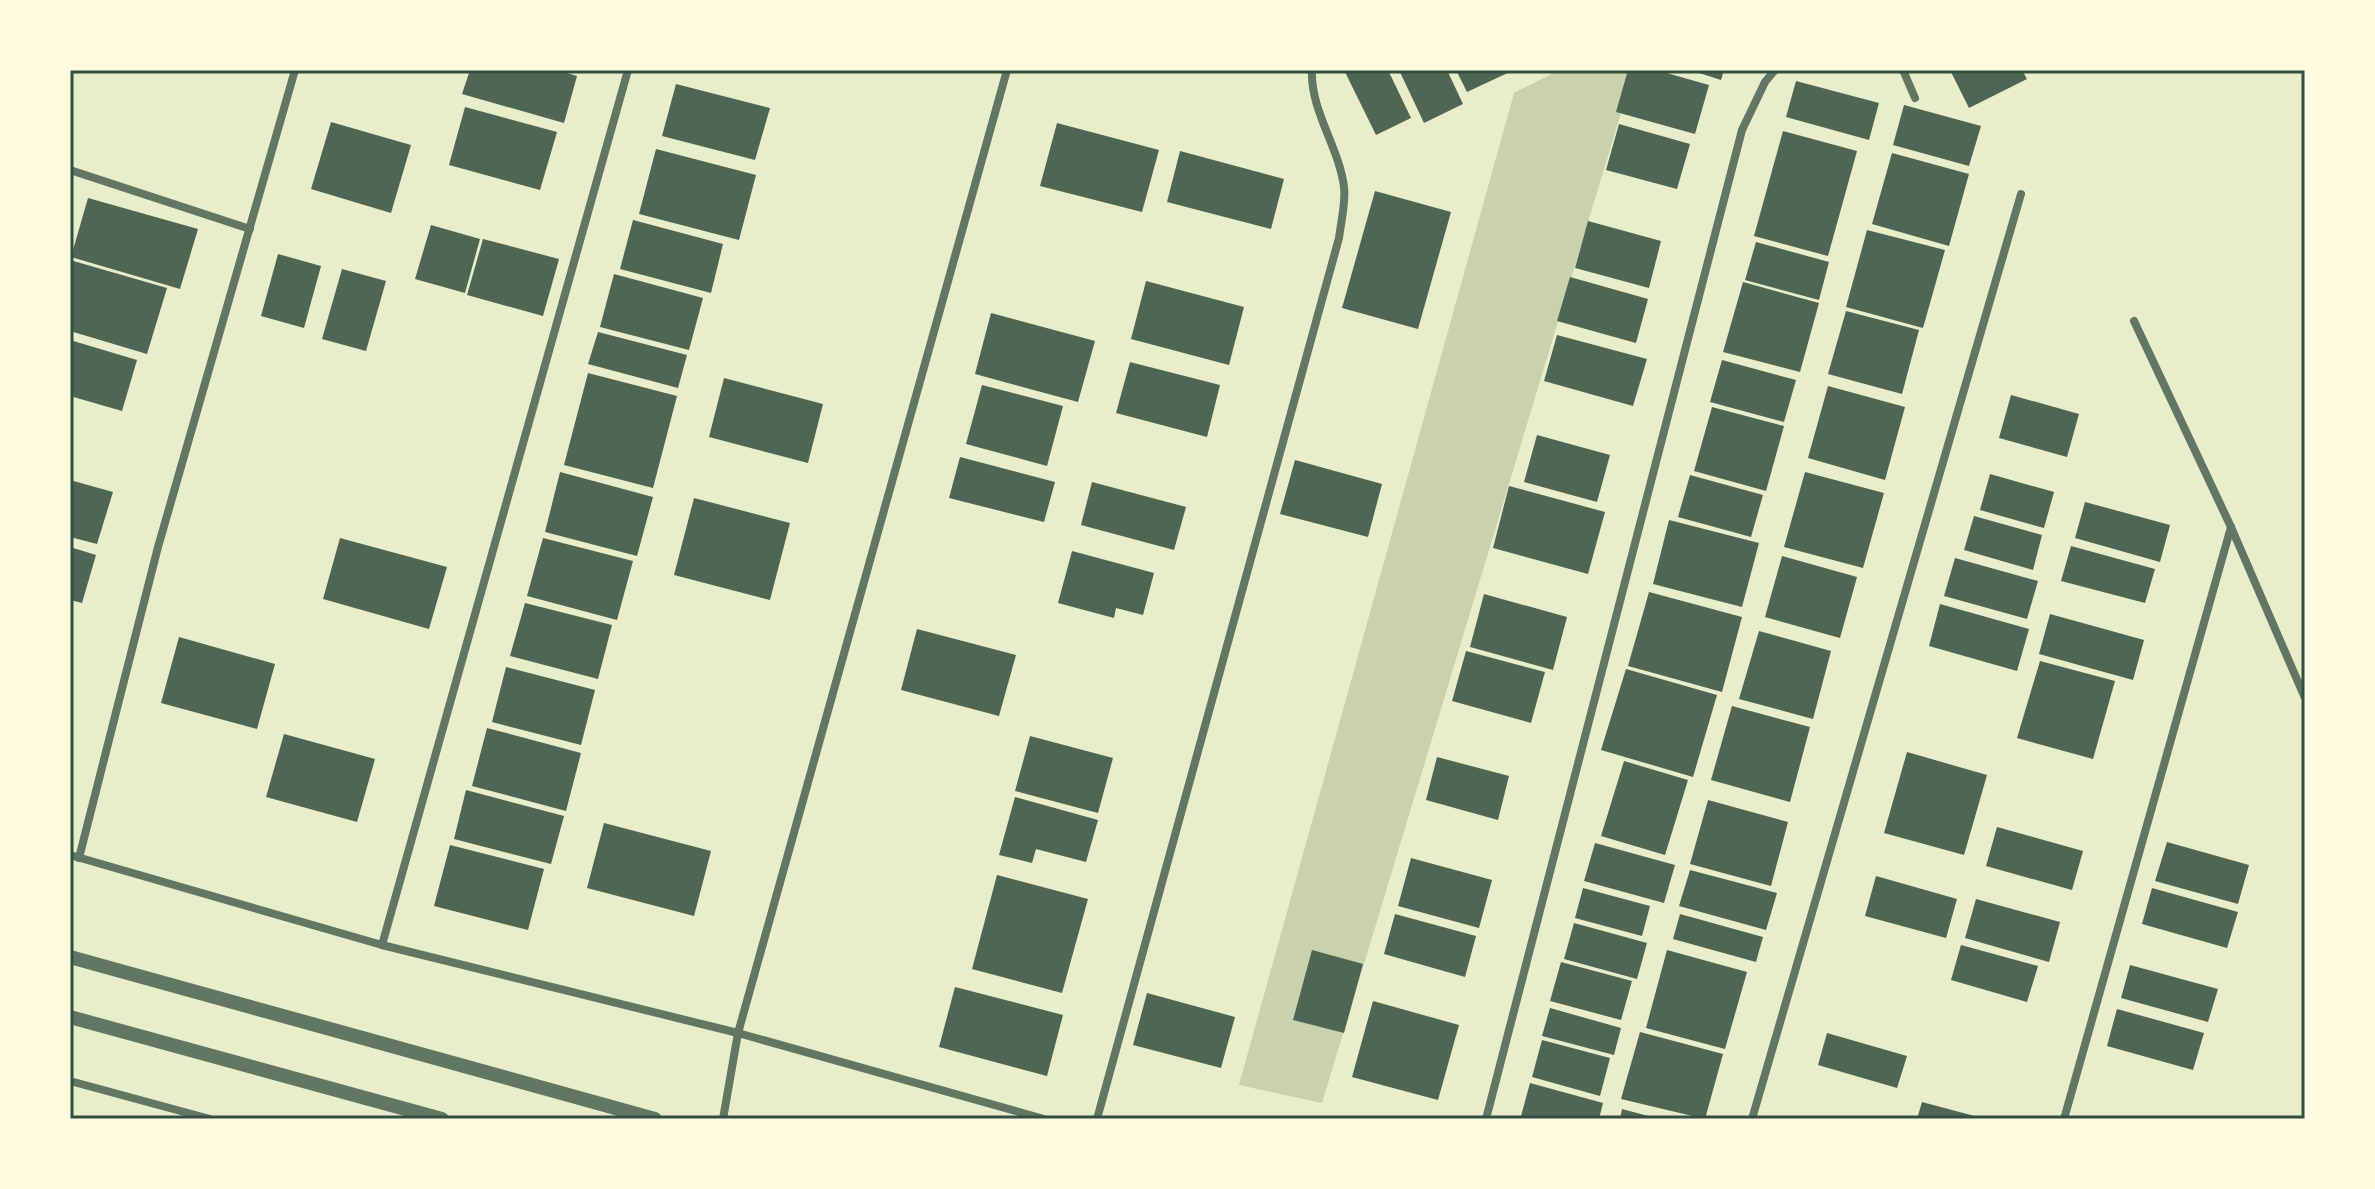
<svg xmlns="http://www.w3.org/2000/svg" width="2375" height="1189" viewBox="0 0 2375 1189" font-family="'DejaVu Sans',sans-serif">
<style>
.green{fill:#cad2ad}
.building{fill:#4f6655}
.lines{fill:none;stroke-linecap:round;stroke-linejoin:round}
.minor{stroke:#617663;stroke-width:8}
.tertiary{stroke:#617663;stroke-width:14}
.neatline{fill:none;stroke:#344e41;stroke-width:3}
</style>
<rect width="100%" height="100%" fill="#e9edc9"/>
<!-- green -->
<path class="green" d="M1559,70h75l-312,1033 -83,-18 275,-992z"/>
<!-- building -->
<g class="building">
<path d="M470,70h87l20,6 -13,47 -102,-29z"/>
<path d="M1344,70h44l23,48 -35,17z"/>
<path d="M1399,70h48l16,34 -39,19z"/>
<path d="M1456,70h58l-47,22z"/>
<path d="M1628,70h28l53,15 -14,49 -79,-22z"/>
<path d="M1690,70h34l-3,10z"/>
<path d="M1950,70h72l5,9 -58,29z"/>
<path d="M1796,81l83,22 -10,37 -83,-23z"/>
<path d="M676,84l94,24 -15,52 -93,-24z"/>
<path d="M1904,105l77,21 -12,40 -76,-21z"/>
<path d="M465,107l92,25 -17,58 -91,-25z"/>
<path d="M331,122l80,23 -20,68 -80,-24z"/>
<path d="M1057,123l102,27 -17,62 -102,-26z"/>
<path d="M1619,124l71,20 -13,45 -71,-19z"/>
<path d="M1783,131l74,20 -29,105 -74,-20z"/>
<path d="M656,149l100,26 -17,65 -100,-26z"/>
<path d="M1180,151l104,28 -13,50 -104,-27z"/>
<path d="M1892,153l77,21 -20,72 -77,-22z"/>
<path d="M1375,191l76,21 -33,117 -76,-21z"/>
<path d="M88,198l110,31 -18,60 -109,-32z"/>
<path d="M633,220l90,24 -12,49 -91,-24z"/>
<path d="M1588,221l73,20 -12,47 -74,-20z"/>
<path d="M431,225l49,14 -15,54 -50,-14z"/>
<path d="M1867,230l78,20 -22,78 -77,-21z"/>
<path d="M483,239l76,20 -16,57 -76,-21z"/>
<path d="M1756,242l73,20 -10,38 -74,-20z"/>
<path d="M278,254l43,12 -17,62 -43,-12z"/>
<path d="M70,260l97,28 -20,66 -77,-23z"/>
<path d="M342,269l44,12 -20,70 -44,-12z"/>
<path d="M614,274l89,24 -14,52 -89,-23z"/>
<path d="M1570,277l78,22 -12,44 -79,-22z"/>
<path d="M1146,281l98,26 -15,58 -98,-26z"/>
<path d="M1743,282l76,21 -19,69 -77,-20z"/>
<path d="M1846,311l73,19 -17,64 -74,-20z"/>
<path d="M991,313l104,28 -17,61 -103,-28z"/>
<path d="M598,332l89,23 -9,33 -90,-24z"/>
<path d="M1557,335l90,24 -14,47 -89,-25z"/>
<path d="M70,340l67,20 -15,51 -52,-15z"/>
<path d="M1722,360l74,20 -12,42 -74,-20z"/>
<path d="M1130,362l90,23 -13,52 -91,-24z"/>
<path d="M588,373l89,23 -24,92 -89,-23z"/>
<path d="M724,378l99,26 -15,59 -99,-26z"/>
<path d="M982,385l81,21 -16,60 -81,-22z"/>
<path d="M1828,386l77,21 -20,73 -77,-22z"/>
<path d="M2011,395l68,19 -12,43 -68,-19z"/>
<path d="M1712,407l72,19 -18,65 -72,-20z"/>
<path d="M1537,435l73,20 -13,47 -73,-20z"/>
<path d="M960,457l95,25 -11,40 -95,-24z"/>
<path d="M1295,460l87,24 -14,53 -88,-23z"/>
<path d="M560,472l93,25 -16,59 -92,-24z"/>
<path d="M1805,472l79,21 -21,75 -79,-21z"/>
<path d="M1990,474l64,18 -10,36 -64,-18z"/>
<path d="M1690,475l73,20 -12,42 -73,-20z"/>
<path d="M70,480l43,12 -16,52 -27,-7z"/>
<path d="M1092,482l94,25 -12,43 -93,-25z"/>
<path d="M1509,486l96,26 -17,62 -95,-26z"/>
<path d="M694,498l96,25 -20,77 -96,-25z"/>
<path d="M2085,502l85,23 -10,37 -85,-24z"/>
<path d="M1974,516l68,19 -9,35 -69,-20z"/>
<path d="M1669,520l90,23 -17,64 -89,-23z"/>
<path d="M340,538l107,29 -18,62 -106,-30z"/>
<path d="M543,538l90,23 -16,59 -90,-24z"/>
<path d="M2071,546l84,23 -10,34 -84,-22z"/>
<path d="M70,547l26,8 -14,48 -12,-3z"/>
<path d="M1072,551l82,22 -11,42 -27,-7 -2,10 -56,-15z"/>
<path d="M1782,556l75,21 -17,61 -75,-21z"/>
<path d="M1955,558l83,23 -11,38 -83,-23z"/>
<path d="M1649,592l93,25 -20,75 -94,-26z"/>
<path d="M1484,594l83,23 -14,53 -83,-23z"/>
<path d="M525,603l87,22 -14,54 -88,-23z"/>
<path d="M1940,604l89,25 -12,42 -88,-25z"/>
<path d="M2050,614l94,26 -11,40 -94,-26z"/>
<path d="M917,629l99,26 -17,61 -98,-26z"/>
<path d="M1759,631l72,20 -18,68 -74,-20z"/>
<path d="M179,637l96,27 -18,65 -96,-26z"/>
<path d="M1466,651l79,21 -14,51 -79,-22z"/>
<path d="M2040,661l75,20 -22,78 -76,-21z"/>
<path d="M506,667l89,23 -14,55 -89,-23z"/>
<path d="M1626,669l91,26 -24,82 -92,-27z"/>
<path d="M1732,706l78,21 -20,75 -79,-22z"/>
<path d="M487,728l94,25 -15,58 -94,-25z"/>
<path d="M284,734l91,25 -18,63 -91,-25z"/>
<path d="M1030,736l83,22 -15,55 -83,-22z"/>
<path d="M1907,752l80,23 -23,80 -80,-22z"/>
<path d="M1437,757l72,19 -11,44 -72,-20z"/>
<path d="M1624,761l64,19 -23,75 -64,-19z"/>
<path d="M466,790l98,26 -13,48 -97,-25z"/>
<path d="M1015,797l83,23 -12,42 -50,-13 -4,14 -33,-8z"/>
<path d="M1708,800l80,22 -17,64 -81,-22z"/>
<path d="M604,823l107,28 -17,65 -107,-28z"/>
<path d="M1997,827l86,24 -11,39 -86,-24z"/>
<path d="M2167,842l82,23 -11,39 -83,-23z"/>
<path d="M1595,843l80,22 -11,38 -80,-22z"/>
<path d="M450,845l94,24 -16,61 -94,-24z"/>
<path d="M1411,858l81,22 -13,48 -81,-22z"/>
<path d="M1690,870l87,23 -11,37 -87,-24z"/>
<path d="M997,875l91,24 -26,94 -90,-24z"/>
<path d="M1876,876l81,23 -11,39 -81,-22z"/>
<path d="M1583,888l67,18 -8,30 -67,-18z"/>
<path d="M2152,888l86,24 -11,36 -85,-24z"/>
<path d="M1976,899l84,23 -11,40 -84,-24z"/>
<path d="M1395,914l81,22 -11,41 -81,-23z"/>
<path d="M1680,914l83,23 -7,25 -83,-23z"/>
<path d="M1574,923l73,20 -10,36 -73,-20z"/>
<path d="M1961,945l77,21 -11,36 -76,-22z"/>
<path d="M1312,950l51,14 -19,69 -51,-13z"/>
<path d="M1667,950l80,22 -22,77 -79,-21z"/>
<path d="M1561,962l71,19 -11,39 -71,-19z"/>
<path d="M2130,965l88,24 -10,33 -87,-24z"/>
<path d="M955,987l108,28 -16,61 -108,-29z"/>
<path d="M1147,993l88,24 -14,51 -88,-23z"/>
<path d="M1373,1001l86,24 -21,75 -86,-23z"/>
<path d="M1550,1008l71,20 -7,27 -72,-19z"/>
<path d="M2117,1009l87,24 -11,37 -86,-24z"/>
<path d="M1640,1032l83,22 -18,65 -84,-20z"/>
<path d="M1827,1033l80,23 -10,32 -79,-23z"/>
<path d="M1542,1040l68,18 -10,38 -68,-19z"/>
<path d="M1530,1083l73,20 -4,16 -78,-3z"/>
<path d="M1922,1102l60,16v1h-65z"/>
<path d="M1622,1109l34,9v1h-36z"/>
</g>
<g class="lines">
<!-- minor -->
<g class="minor">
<path d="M1903,70l12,28"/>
<path d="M70,170l180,59"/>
<path d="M2134,321l97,206 74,171"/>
<path d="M70,855l312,90 356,88 306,86"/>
<path d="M79,858l79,-311 137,-477"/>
<path d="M382,945l246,-875"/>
<path d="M70,1081l140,38"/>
<path d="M723,1119l15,-86 269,-963"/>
<path d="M1097,1119l242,-881c2,-16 7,-36 5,-51 -5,-40 -34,-77 -32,-117"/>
<path d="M1486,1119l256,-989 23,-48 10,-12"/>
<path d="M1752,1119l269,-925"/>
<path d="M2064,1119l167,-592"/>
</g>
<!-- tertiary -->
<g class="tertiary">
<path d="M70,957l585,162"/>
<path d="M70,1017l372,102"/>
</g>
</g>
<!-- border -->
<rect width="2375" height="1189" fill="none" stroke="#fefae0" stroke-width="144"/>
<rect x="72" y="72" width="2231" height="1045" class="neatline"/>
</svg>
